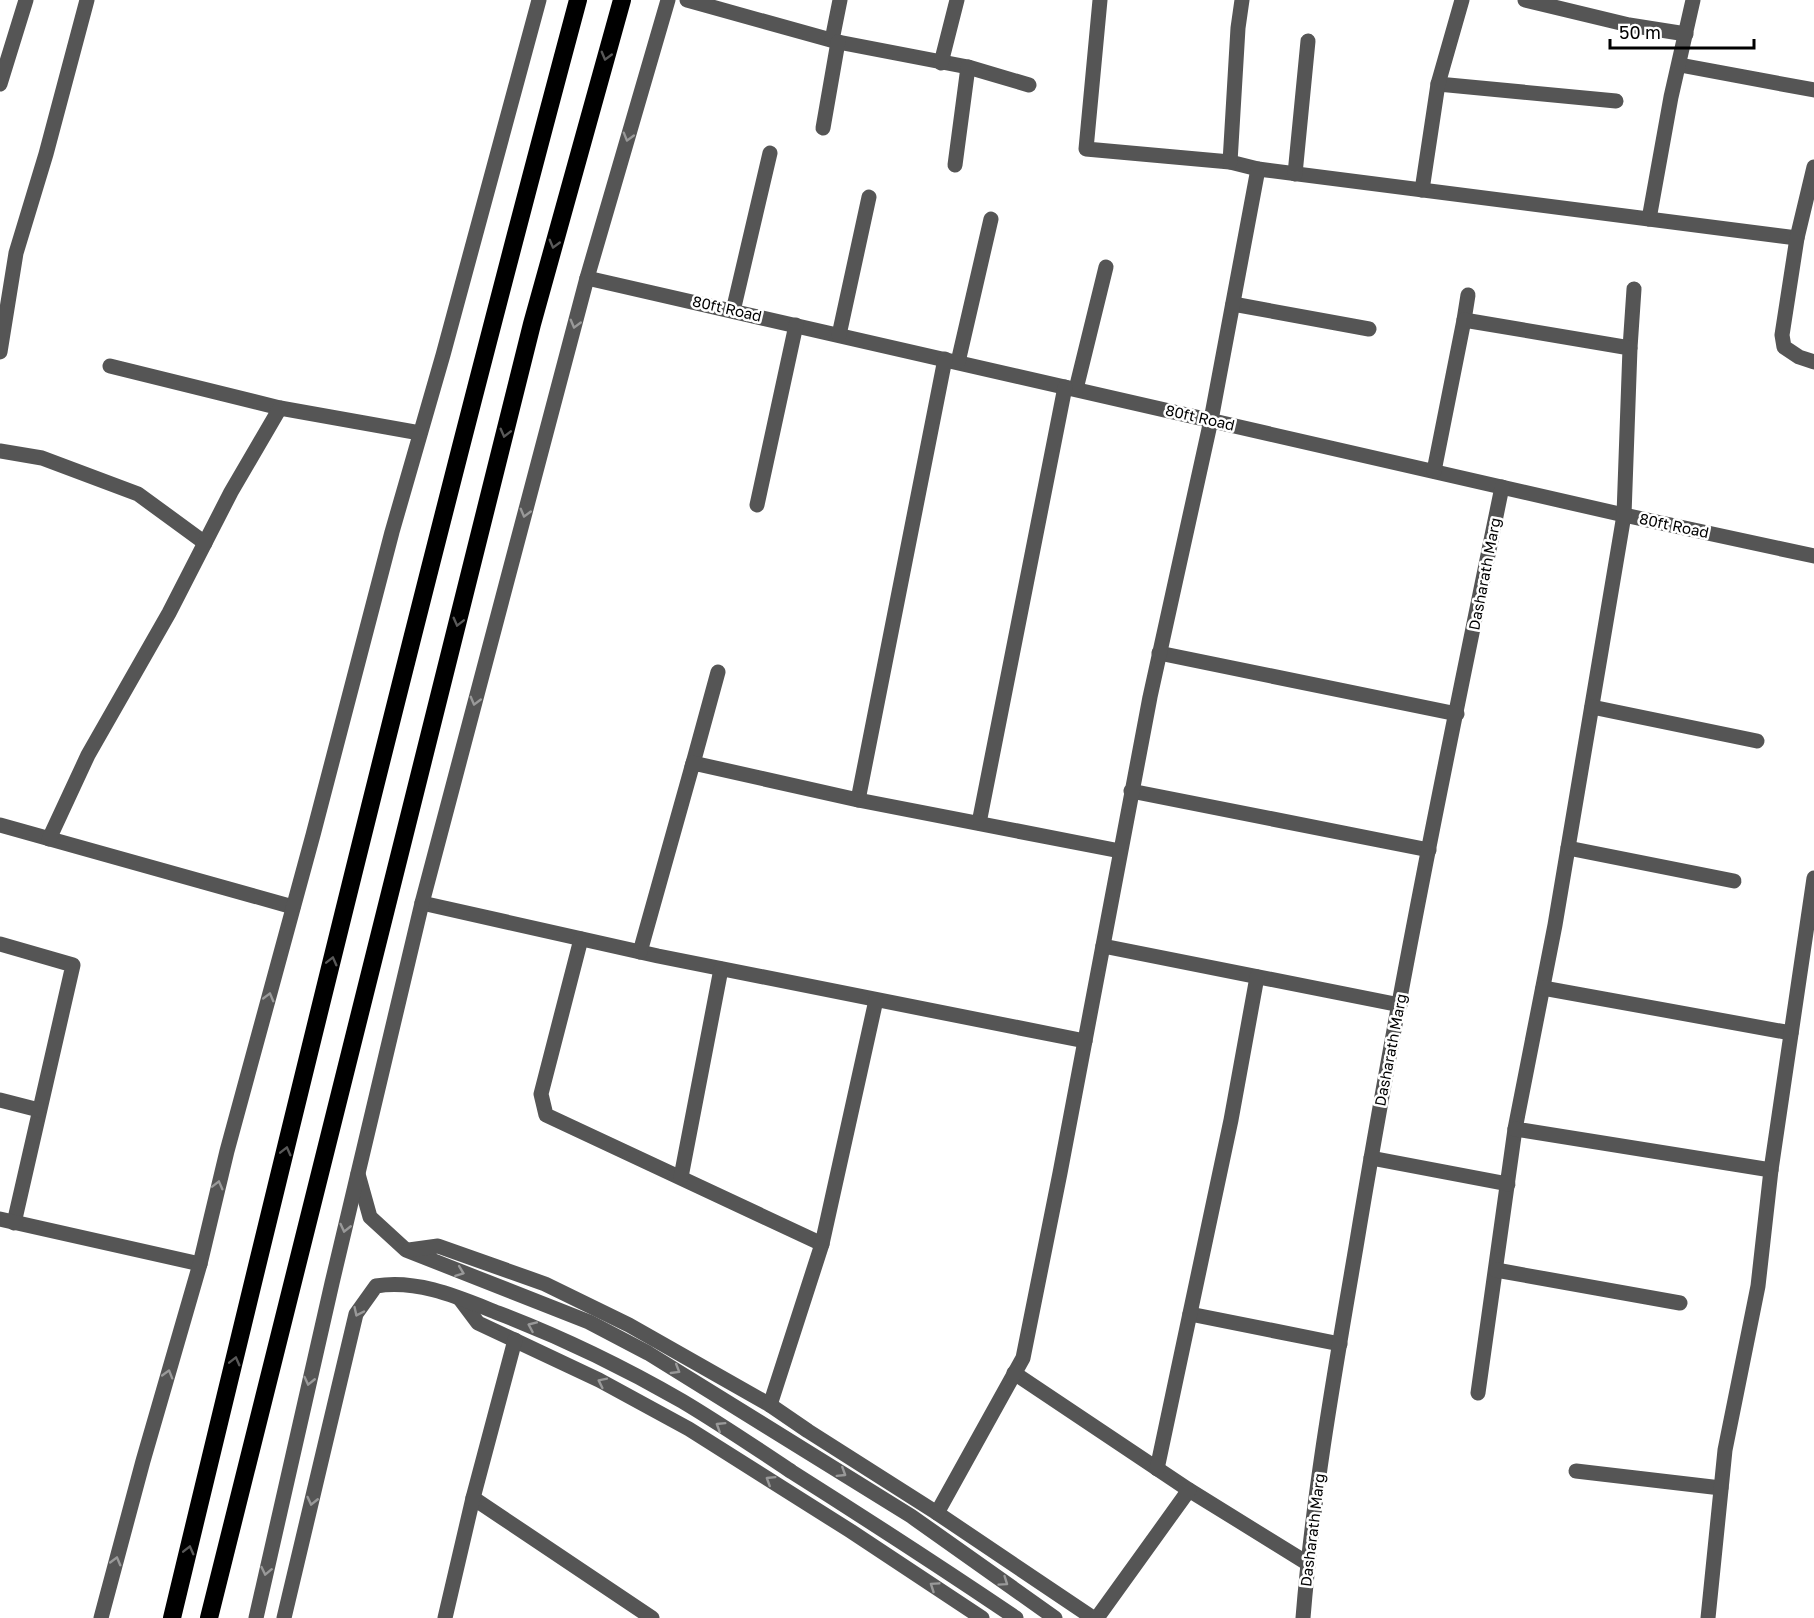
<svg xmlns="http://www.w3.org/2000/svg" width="1814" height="1618" viewBox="0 0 1814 1618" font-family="'Golos Text',sans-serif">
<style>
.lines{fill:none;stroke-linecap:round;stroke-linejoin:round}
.minor{stroke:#555;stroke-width:15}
.highway{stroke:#000;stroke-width:18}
.oneway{stroke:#595959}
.oneway2{stroke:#999}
.labels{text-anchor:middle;stroke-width:5;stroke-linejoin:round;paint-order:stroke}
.street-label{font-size:15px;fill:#000;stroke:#fff}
</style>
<rect width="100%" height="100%" fill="#fff"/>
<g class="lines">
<!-- minor -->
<g class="minor">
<path d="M687,0l151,42 130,25 61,18"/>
<path d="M1100,0l-14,149 144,13 28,7 539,69"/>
<path d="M1525,0l104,25 57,9"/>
<path d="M832,40l8,-40"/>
<path d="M941,63l16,-63"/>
<path d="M1680,65l134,25"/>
<path d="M0,84l26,-84"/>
<path d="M1438,84l178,17"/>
<path d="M823,128l15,-86"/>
<path d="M1230,162l8,-134 4,-28"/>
<path d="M955,165l13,-98"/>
<path d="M1814,167l-17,71 -15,97 2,12 15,10 15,5"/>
<path d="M1295,174l13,-133"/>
<path d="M1422,190l16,-106 24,-84"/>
<path d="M1649,219l22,-122 22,-97"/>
<path d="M587,278l1037,237 190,41"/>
<path d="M1233,304l136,25"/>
<path d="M733,311l37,-158"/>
<path d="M1464,320l4,-25"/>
<path d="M839,335l30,-138"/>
<path d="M1630,348l4,-59"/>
<path d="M0,352l16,-99 30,-99 41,-154"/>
<path d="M958,362l33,-143"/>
<path d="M110,366l170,42 140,25"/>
<path d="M1076,389l30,-122"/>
<path d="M0,451l42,7 96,36 67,49"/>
<path d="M1434,471l30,-151 166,28 -6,167 -69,410 -40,204 -37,264"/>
<path d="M757,505l39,-180"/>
<path d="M1159,653l298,61"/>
<path d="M1592,707l165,34"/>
<path d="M692,767l26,-95"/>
<path d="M1131,791l298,59"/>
<path d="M858,800l87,-441"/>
<path d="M979,823l86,-436"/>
<path d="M0,825l293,82"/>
<path d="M49,839l39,-84 81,-142 62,-121 49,-84"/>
<path d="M1568,848l166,33"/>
<path d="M422,903l236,53 427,85"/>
<path d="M581,939l-40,155 5,21 276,129"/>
<path d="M0,944l73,21 -59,258"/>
<path d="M1103,946l297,59"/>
<path d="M640,952l53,-189 165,37 262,51"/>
<path d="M1543,988l248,45"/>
<path d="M0,1100l39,10"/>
<path d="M1515,1129l256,41"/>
<path d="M1371,1158l137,26"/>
<path d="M358,1174l12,43 36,33 183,72 59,31 263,163 144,102"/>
<path d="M681,1177l40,-208"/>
<path d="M0,1219l200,45"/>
<path d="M409,1250l29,-4 107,38 84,41 141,80 38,26 129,82 156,105"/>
<path d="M1496,1270l184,33"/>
<path d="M460,1299l18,24 121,57 90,49 160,101 133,88"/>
<path d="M1190,1314l150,30"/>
<path d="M1014,1373l175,117 118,73"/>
<path d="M770,1405l52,-161 54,-244"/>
<path d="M1157,1469l74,-349 26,-143"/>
<path d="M1576,1471l145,17"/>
<path d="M473,1498l179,120"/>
<path d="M937,1513l86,-155 37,-185 90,-476 61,-277 47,-251"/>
<path d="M101,1618l42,-157 57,-197 27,-113 86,-316 79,-303 51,-177 96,-355"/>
<path d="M256,1618l76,-335 90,-380 165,-625 81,-278"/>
<path d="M284,1618l72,-304 20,-28c42,-7 84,12 122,27 63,24 125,54 184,88 37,22 74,47 110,71 76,48 150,96 224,146"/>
<path d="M445,1618l28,-120 42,-158"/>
<path d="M1097,1618l92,-128"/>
<path d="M1303,1618c10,-125 32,-248 53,-371 42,-255 94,-508 146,-760"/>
<path d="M1708,1618l17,-168 33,-164 13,-116 43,-292"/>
</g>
<!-- highway -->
<g class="highway">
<path d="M172,1618c130,-541 262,-1081 406,-1618"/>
<path d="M209,1618l323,-1294 90,-324"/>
</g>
</g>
<!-- one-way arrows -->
<defs><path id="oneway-chevron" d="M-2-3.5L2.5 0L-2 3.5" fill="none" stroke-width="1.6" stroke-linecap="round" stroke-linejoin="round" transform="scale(1.5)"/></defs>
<g class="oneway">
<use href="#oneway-chevron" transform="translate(606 56) rotate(105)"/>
<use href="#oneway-chevron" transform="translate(554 244) rotate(105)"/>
<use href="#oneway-chevron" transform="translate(505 433) rotate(104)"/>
<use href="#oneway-chevron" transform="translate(458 622) rotate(104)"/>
<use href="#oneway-chevron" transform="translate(332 961) rotate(-76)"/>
<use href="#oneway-chevron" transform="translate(286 1151) rotate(-76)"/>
<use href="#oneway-chevron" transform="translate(235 1361) rotate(-76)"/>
<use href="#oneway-chevron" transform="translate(189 1550) rotate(-76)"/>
</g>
<g class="oneway2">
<use href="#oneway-chevron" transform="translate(628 137) rotate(106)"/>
<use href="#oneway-chevron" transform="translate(575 324) rotate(105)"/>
<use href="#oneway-chevron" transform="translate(525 513) rotate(105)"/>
<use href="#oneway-chevron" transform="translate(475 701) rotate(105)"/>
<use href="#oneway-chevron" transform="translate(269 997) rotate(-75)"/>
<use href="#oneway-chevron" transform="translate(218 1185) rotate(-76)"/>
<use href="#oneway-chevron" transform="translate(345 1228) rotate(103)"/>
<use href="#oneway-chevron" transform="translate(460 1272) rotate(21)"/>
<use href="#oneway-chevron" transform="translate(358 1312) rotate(115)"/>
<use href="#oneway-chevron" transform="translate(532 1326) rotate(-156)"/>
<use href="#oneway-chevron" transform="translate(676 1370) rotate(31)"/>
<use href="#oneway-chevron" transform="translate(168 1374) rotate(-74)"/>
<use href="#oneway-chevron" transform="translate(309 1381) rotate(103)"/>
<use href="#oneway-chevron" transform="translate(602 1382) rotate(-154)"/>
<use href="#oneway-chevron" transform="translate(720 1426) rotate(-148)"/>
<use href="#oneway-chevron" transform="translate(842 1473) rotate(32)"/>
<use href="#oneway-chevron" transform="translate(770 1480) rotate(-148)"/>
<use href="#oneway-chevron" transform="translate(312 1501) rotate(103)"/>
<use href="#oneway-chevron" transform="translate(116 1561) rotate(-75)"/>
<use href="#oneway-chevron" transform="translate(266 1571) rotate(102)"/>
<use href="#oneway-chevron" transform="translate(1004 1582) rotate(35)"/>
<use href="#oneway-chevron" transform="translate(934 1586) rotate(-146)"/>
</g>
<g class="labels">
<!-- street labels -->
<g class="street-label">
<text transform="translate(727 309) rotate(13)" y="5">80ft Road</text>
<text transform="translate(1200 418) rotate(13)" y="5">80ft Road</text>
<text transform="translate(1674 526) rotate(12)" y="5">80ft Road</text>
<text transform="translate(1485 574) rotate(-79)" y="5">Dasharath Marg</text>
<text transform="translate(1391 1050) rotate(-79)" y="5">Dasharath Marg</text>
<text transform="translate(1313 1530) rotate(-83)" y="5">Dasharath Marg</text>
</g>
</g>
<!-- scale -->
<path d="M1610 39v9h144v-9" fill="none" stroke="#000000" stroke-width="3"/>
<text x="1619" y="39" font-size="18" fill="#000000" stroke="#ffffff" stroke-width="4.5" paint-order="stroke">50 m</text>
</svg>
